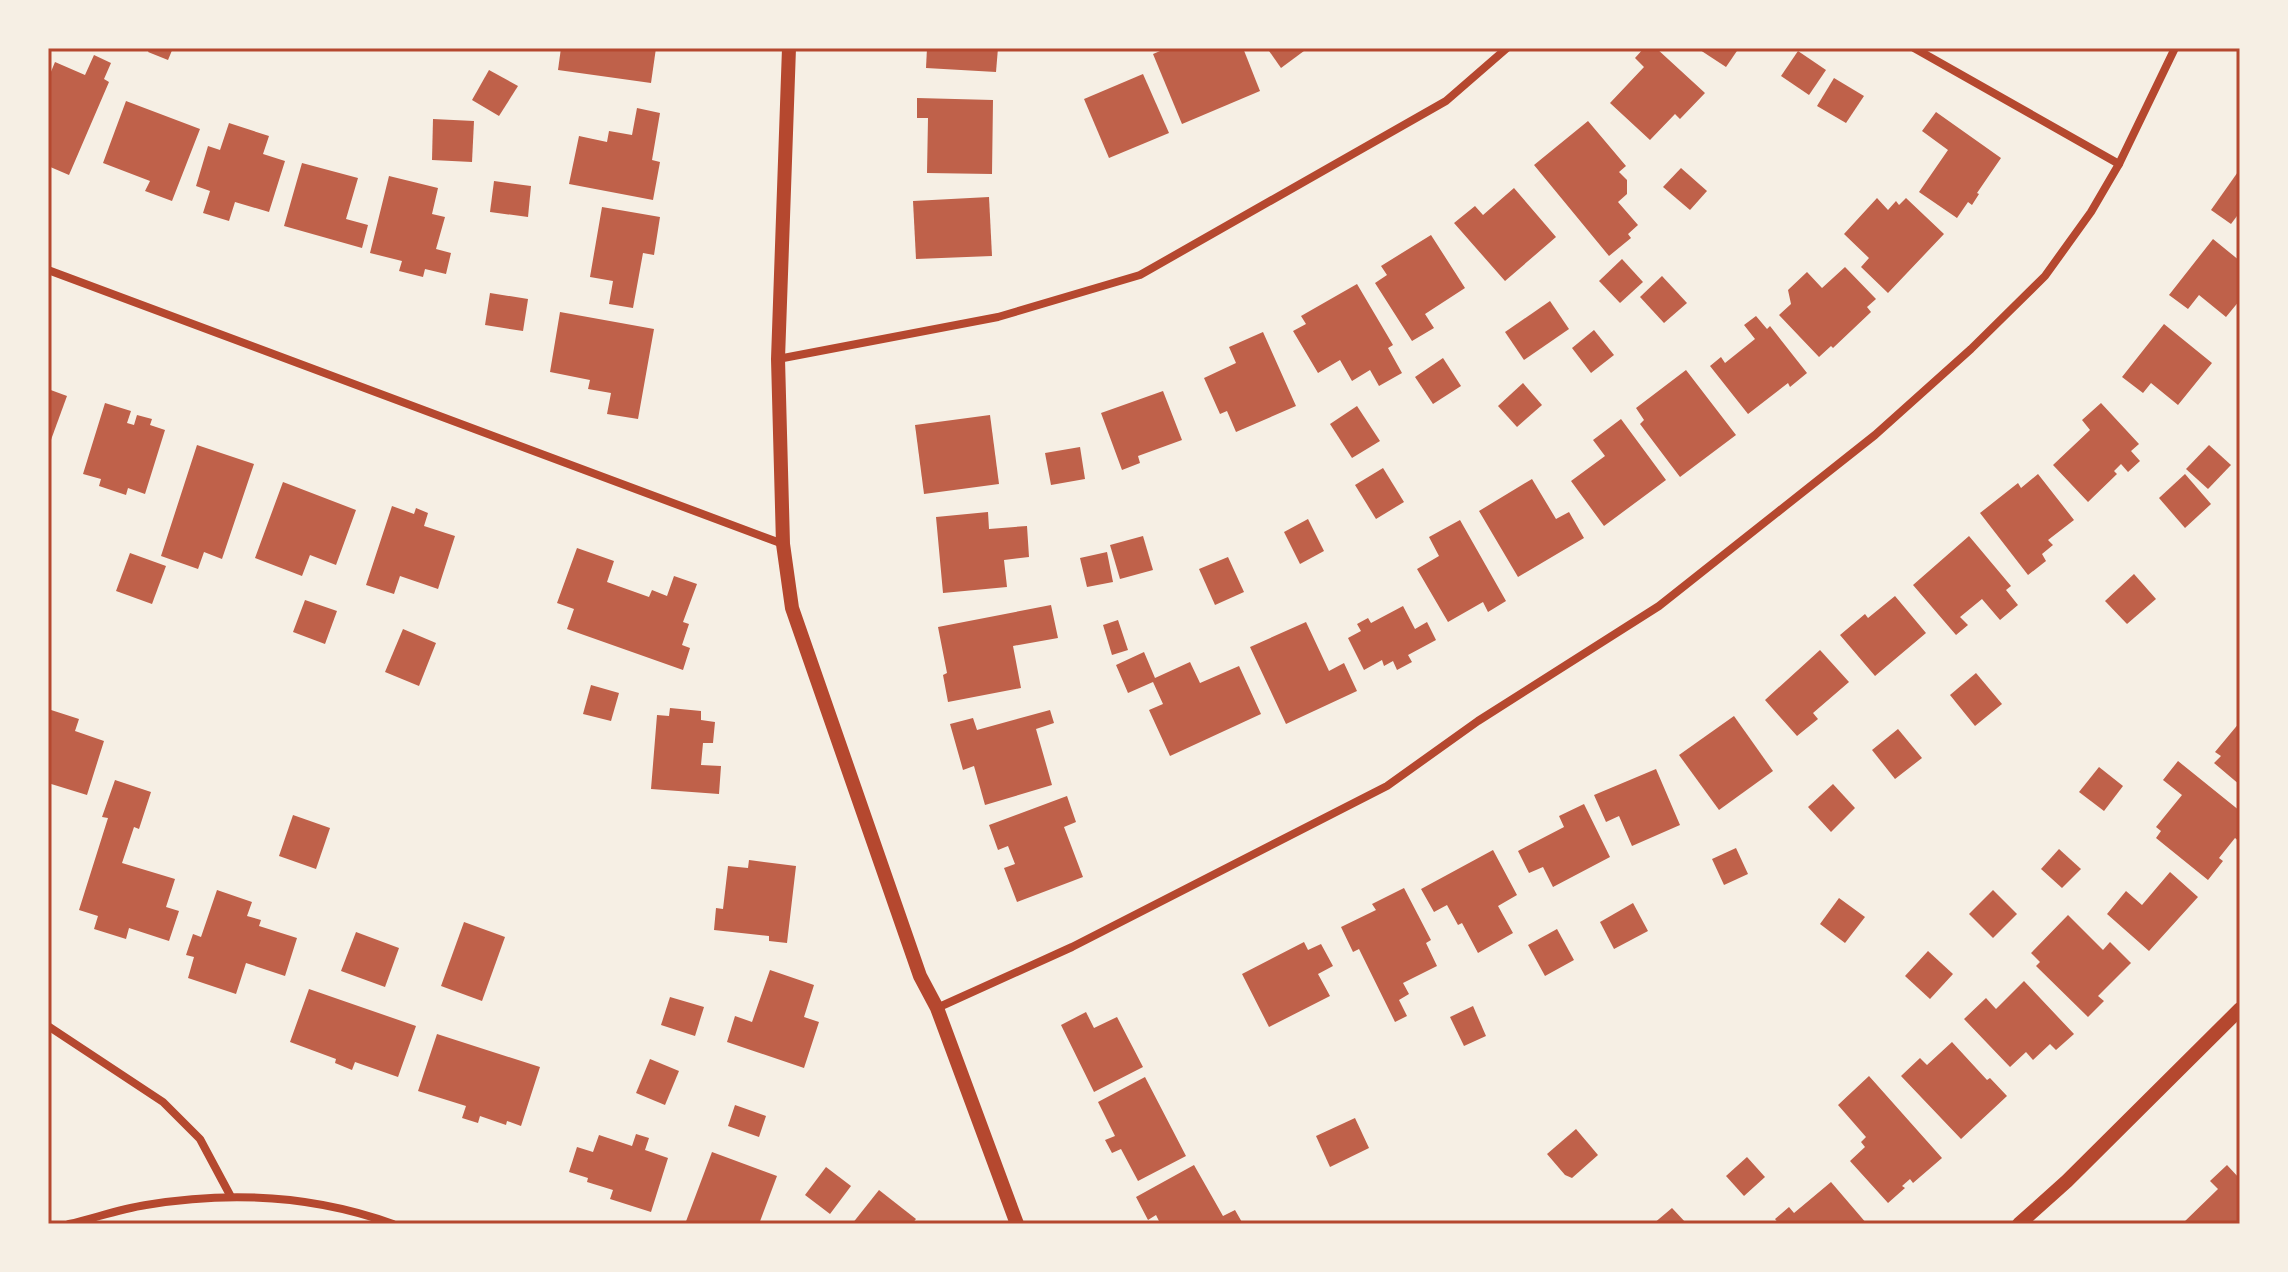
<svg xmlns="http://www.w3.org/2000/svg" width="2288" height="1272" viewBox="0 0 2288 1272" font-family="'Roboto Serif',serif">
<style>
.building{fill:#bf614a}
.lines{fill:none;stroke-linecap:round;stroke-linejoin:round}
.minor{stroke:#b5482f;stroke-width:8}
.tertiary{stroke:#b5482f;stroke-width:14}
.neatline{fill:none;stroke:#b5482f;stroke-width:3}
</style>
<rect width="100%" height="100%" fill="#f6efe4"/>
<!-- building -->
<g class="building">
<path d="M150,48h23l-5,12 -20,-8z"/>
<path d="M561,48h95l-5,35 -93,-13z"/>
<path d="M927,48h71l-2,24 -70,-4z"/>
<path d="M1167,48h76l17,43 -78,33 -29,-70z"/>
<path d="M1267,48h41l-27,20z"/>
<path d="M1644,48h12l49,45 -25,26 -5,-5 -25,26 -40,-37 34,-36 -9,-9z"/>
<path d="M1697,48h42l-13,19z"/>
<path d="M1798,51l28,19 -17,25 -28,-19z"/>
<path d="M94,55l17,8 -7,16 5,3 -40,93 -21,-9v-23l3,-7 -3,-1v-56l7,-17 30,13z"/>
<path d="M489,70l29,16 -19,30 -27,-16z"/>
<path d="M1143,74l26,59 -60,25 -25,-59z"/>
<path d="M1834,78l30,18 -18,27 -29,-17z"/>
<path d="M917,98l76,2 -1,74 -65,-1 1,-55h-11z"/>
<path d="M126,101l74,28 -28,72 -27,-10 5,-10 -47,-18z"/>
<path d="M637,108l23,5 -8,47 8,2 -7,38 -84,-16 10,-48 28,6 2,-11 23,4z"/>
<path d="M1936,112l65,46 -24,35 2,1 -7,11 -4,-3 -11,16 -38,-26 29,-42 -26,-19z"/>
<path d="M433,119l41,2 -2,41 -40,-2z"/>
<path d="M1588,121l38,45 -7,6 8,8v14l-9,8 20,23 -10,9 3,4 -22,18 -75,-91z"/>
<path d="M229,123l40,13 -6,18 22,7 -16,51 -34,-10 -6,19 -26,-8 7,-22 -14,-5 12,-40 12,4z"/>
<path d="M302,163l56,15 -12,41 22,6 -6,23 -78,-22z"/>
<path d="M1681,168l26,23 -17,19 -27,-23z"/>
<path d="M2240,169v43l-9,12 -20,-14z"/>
<path d="M389,176l49,12 -6,26 13,3 -9,32 15,4 -5,21 -21,-5 -2,8 -24,-6 3,-10 -32,-8z"/>
<path d="M494,181l37,5 -3,31 -38,-5z"/>
<path d="M1514,188l42,49 -51,44 -51,-58 21,-17 8,9z"/>
<path d="M989,197l3,59 -76,3 -3,-58z"/>
<path d="M1877,198l11,12 8,-9 3,4 7,-7 38,36 -56,59 -27,-26 8,-9 -25,-24z"/>
<path d="M602,207l58,10 -6,38 -11,-2 -10,55 -24,-4 4,-23 -23,-4z"/>
<path d="M1431,235l34,53 -40,26 9,14 -22,13 -37,-58 12,-8 -6,-9z"/>
<path d="M2213,239l27,22v39l-14,17 -27,-22 -11,14 -19,-14z"/>
<path d="M1622,259l21,23 -23,21 -21,-22z"/>
<path d="M1845,267l31,32 -9,8 4,5 -38,36 -2,-2 -12,11 -40,-42 12,-11 -3,-14 19,-18 15,16z"/>
<path d="M1662,276l25,27 -23,20 -24,-26z"/>
<path d="M1357,284l36,61 -5,3 14,25 -23,13 -9,-16 -18,11 -12,-21 -22,13 -25,-42 13,-7 -5,-8z"/>
<path d="M490,293l38,6 -5,32 -38,-6z"/>
<path d="M1550,301l19,28 -45,31 -19,-28z"/>
<path d="M560,312l94,17 -16,90 -31,-5 4,-21 -23,-4 2,-9 -40,-8z"/>
<path d="M1756,316l11,13 3,-3 37,47 -17,14 -2,-4 -40,31 -38,-48 11,-9 4,6 30,-24 -11,-14z"/>
<path d="M2164,324l48,39 -34,42 -27,-22 -8,10 -21,-16z"/>
<path d="M1594,330l20,25 -23,18 -19,-25z"/>
<path d="M1263,332l33,74 -60,26 -9,-21 -7,3 -16,-36 32,-15 -7,-16z"/>
<path d="M1443,358l18,28 -28,18 -18,-27z"/>
<path d="M1686,370l50,65 -56,42 -40,-53 4,-4 -8,-12z"/>
<path d="M1523,383l19,22 -25,22 -19,-21z"/>
<path d="M48,389l19,7 -19,52z"/>
<path d="M1163,391l19,49 -44,16 2,7 -18,7 -21,-57z"/>
<path d="M105,403l26,8 -4,12 7,2 3,-10 15,4 -2,6 15,5 -20,64 -17,-6 -2,7 -27,-9 2,-7 -18,-5z"/>
<path d="M2101,403l38,41 -8,7 9,10 -12,11 -7,-8 -7,7 3,3 -29,28 -35,-37 37,-35 -8,-10z"/>
<path d="M1357,406l23,35 -28,17 -22,-34z"/>
<path d="M990,415l9,69 -75,10 -9,-69z"/>
<path d="M1621,419l45,61 -62,46 -33,-45 34,-25 -12,-16z"/>
<path d="M197,445l57,19 -32,95 -18,-7 -6,17 -37,-13z"/>
<path d="M2209,445l22,20 -23,24 -22,-20z"/>
<path d="M1080,447l5,32 -34,6 -6,-32z"/>
<path d="M1383,468l21,34 -28,17 -21,-34z"/>
<path d="M2038,474l36,46 -26,20 5,5 -11,9 4,7 -18,14 -48,-62 38,-30 3,5z"/>
<path d="M2185,474l26,30 -26,24 -26,-30z"/>
<path d="M1532,479l24,40 13,-7 15,26 -66,39 -39,-66z"/>
<path d="M283,482l73,28 -20,55 -26,-10 -8,21 -47,-18z"/>
<path d="M392,506l22,8 2,-6 12,5 -4,13 31,10 -17,53 -38,-13 -6,18 -28,-9z"/>
<path d="M988,512l1,17 38,-3 2,31 -25,3 3,27 -64,6 -7,-76z"/>
<path d="M1308,519l16,32 -24,13 -16,-32z"/>
<path d="M1460,520l46,81 -18,11 -5,-10 -35,20 -31,-53 22,-13 -10,-19z"/>
<path d="M1143,536l10,34 -33,9 -10,-34z"/>
<path d="M1969,536l42,50 -5,4 12,15 -18,15 -18,-21 -22,18 8,8 -12,10 -43,-50z"/>
<path d="M577,548l37,13 -7,21 42,15 3,-7 15,6 7,-20 23,8 -14,38 6,2 -7,21 8,3 -7,22 -116,-41 7,-20 -17,-6z"/>
<path d="M1107,552l6,30 -26,5 -7,-29z"/>
<path d="M130,553l36,13 -14,38 -36,-13z"/>
<path d="M1228,557l16,35 -29,13 -16,-36z"/>
<path d="M2134,574l22,25 -29,25 -22,-23z"/>
<path d="M1895,596l31,37 -51,43 -35,-41 25,-21 3,4z"/>
<path d="M305,600l32,11 -12,33 -32,-12z"/>
<path d="M1051,605l7,33 -45,8 8,42 -73,14 -5,-27 4,-2 -9,-46z"/>
<path d="M1403,606l12,23 12,-7 9,18 -28,15 4,7 -15,8 -4,-9 -9,5 -2,-6 -18,10 -16,-32 13,-7 -4,-7 11,-6 3,5z"/>
<path d="M1118,620l10,30 -16,5 -9,-30z"/>
<path d="M1306,622l23,49 15,-8 13,28 -71,33 -36,-77z"/>
<path d="M403,629l33,14 -17,43 -34,-14z"/>
<path d="M1820,650l29,32 -36,31 5,6 -21,17 -32,-36z"/>
<path d="M1144,652l11,26 35,-16 10,21 39,-17 22,48 -91,42 -21,-46 14,-6 -10,-22 -25,11 -12,-28z"/>
<path d="M1976,673l26,31 -27,22 -25,-31z"/>
<path d="M591,685l28,8 -8,28 -28,-7z"/>
<path d="M670,708l31,3v9l14,2 -2,21h-10l-2,22 20,1 -2,28 -68,-5 6,-74 12,1z"/>
<path d="M48,709l31,10 -4,12 29,10 -17,54 -39,-12z"/>
<path d="M1050,710l4,13 -18,6 16,56 -67,20 -11,-39 -11,4 -13,-46 23,-6 4,12z"/>
<path d="M1734,716l39,55 -54,39 -40,-55z"/>
<path d="M2240,722v63l-26,-22 7,-7 -6,-4z"/>
<path d="M1898,729l24,29 -27,21 -23,-29z"/>
<path d="M2178,761l62,50v31l-5,-4 -16,20 4,3 -15,19 -52,-42 5,-7 -5,-4 26,-32 -19,-15z"/>
<path d="M2099,767l24,19 -19,25 -25,-19z"/>
<path d="M1656,769l24,56 -48,21 -13,-30 -13,6 -12,-27z"/>
<path d="M115,780l36,12 -12,37 -5,-2 -12,36 53,16 -9,28 13,4 -10,30 -40,-13 -3,11 -32,-10 4,-13 -19,-6 29,-92 -6,-1z"/>
<path d="M1833,784l22,24 -24,24 -23,-25z"/>
<path d="M1067,796l9,26 -12,5 19,50 -66,25 -13,-34 11,-4 -7,-18 -10,4 -9,-25z"/>
<path d="M1584,804l26,53 -57,30 -10,-20 -14,6 -11,-22 46,-24 -5,-11z"/>
<path d="M293,815l37,13 -14,41 -37,-13z"/>
<path d="M1736,848l12,26 -24,11 -12,-26z"/>
<path d="M2059,849l22,20 -19,19 -21,-19z"/>
<path d="M1493,850l24,45 -19,11 15,27 -35,20 -16,-30 -4,2 -11,-20 -13,7 -13,-23z"/>
<path d="M749,860l47,6 -9,77 -18,-2v-5l-55,-6 2,-22 7,1 5,-43 20,2z"/>
<path d="M2170,872l28,25 -49,54 -42,-37 19,-23 16,14z"/>
<path d="M1404,888l27,52 -5,3 11,23 -34,17 6,11 -10,6 8,16 -12,6 -36,-73 -6,3 -12,-25 35,-17 -4,-6z"/>
<path d="M217,890l35,12 -5,14 14,4 -2,6 38,12 -12,38 -39,-13 -10,31 -48,-16 6,-21 -8,-2 7,-21 8,3z"/>
<path d="M1993,890l24,24 -24,24 -24,-24z"/>
<path d="M1839,898l26,19 -20,26 -25,-19z"/>
<path d="M1633,903l15,28 -34,18 -14,-27z"/>
<path d="M2068,915l35,35 7,-8 21,21 -33,33 6,5 -16,16 -52,-51 4,-4 -9,-9z"/>
<path d="M464,922l41,15 -23,64 -41,-15z"/>
<path d="M1557,929l17,31 -29,16 -17,-31z"/>
<path d="M356,932l43,16 -14,39 -44,-16z"/>
<path d="M1304,942l4,8 13,-6 12,22 -15,8 12,22 -61,31 -27,-53z"/>
<path d="M1928,951l25,23 -23,25 -25,-23z"/>
<path d="M770,970l44,15 -10,32 15,5 -15,46 -77,-26 8,-26 17,6z"/>
<path d="M2024,981l50,53 -18,16 -6,-6 -17,16 -7,-8 -16,15 -46,-48 22,-21 10,11z"/>
<path d="M309,989l107,37 -18,51 -43,-15 -3,8 -17,-7 1,-4 -46,-17z"/>
<path d="M670,997l34,10 -9,29 -34,-11z"/>
<path d="M1473,1006l13,30 -22,10 -14,-29z"/>
<path d="M1086,1012l8,16 23,-11 26,50 -49,25 -33,-67z"/>
<path d="M437,1034l103,33 -19,59 -14,-5 -1,4 -26,-9 -2,7 -16,-5 4,-12 -48,-15z"/>
<path d="M1952,1042l35,38 3,-2 17,18 -46,43 -60,-63 19,-18 7,7z"/>
<path d="M650,1059l29,12 -14,34 -29,-12z"/>
<path d="M1869,1076l73,82 -29,25 -3,-4 -8,7 3,2 -17,15 -38,-42 15,-14 -4,-5 5,-5 -28,-32z"/>
<path d="M1145,1077l41,79 -48,25 -17,-32 -9,4 -7,-13 10,-4 -17,-34z"/>
<path d="M735,1105l31,11 -7,21 -31,-11z"/>
<path d="M1355,1118l14,30 -39,19 -14,-31z"/>
<path d="M1576,1129l22,26 -26,23 -7,-3 -18,-21z"/>
<path d="M636,1134l13,4 -4,12 23,8 -17,54 -41,-13 3,-9 -26,-8 1,-4 -19,-6 8,-25 16,5 6,-17 33,11z"/>
<path d="M712,1152l65,24 -18,48h-74z"/>
<path d="M1747,1157l18,20 -21,19 -18,-20z"/>
<path d="M1194,1165l29,51 12,-6 8,14h-88l4,-3 -3,-6 -8,5 -12,-23z"/>
<path d="M2227,1165l13,14v45h-58l36,-35 -8,-8z"/>
<path d="M826,1167l25,19 -21,28 -25,-19z"/>
<path d="M1831,1182l36,42h-88l-4,-5 14,-12 5,6z"/>
<path d="M879,1190l37,29 -4,5h-60z"/>
<path d="M1672,1208l15,16h-34z"/>
</g>
<g class="lines">
<!-- minor -->
<g class="minor">
<path d="M1914,48l205,116"/>
<path d="M48,270l735,274"/>
<path d="M778,359l220,-42 142,-42 306,-174 61,-53"/>
<path d="M937,1008l135,-61 315,-161 91,-65 181,-115 216,-171 96,-86 74,-73 46,-64 28,-48 56,-116"/>
<path d="M48,1026l115,76 37,37 30,56"/>
<path d="M69,1224c26,-6 51,-15 77,-19 84,-14 167,-10 247,19"/>
</g>
<!-- tertiary -->
<g class="tertiary">
<path d="M789,48l-11,311 5,185 9,64 128,368 17,32 80,216"/>
<path d="M2019,1224l48,-43 173,-172"/>
</g>
</g>
<!-- border -->
<rect width="2288" height="1272" fill="none" stroke="#f6efe4" stroke-width="100"/>
<rect x="50" y="50" width="2188" height="1172" class="neatline"/>
</svg>
